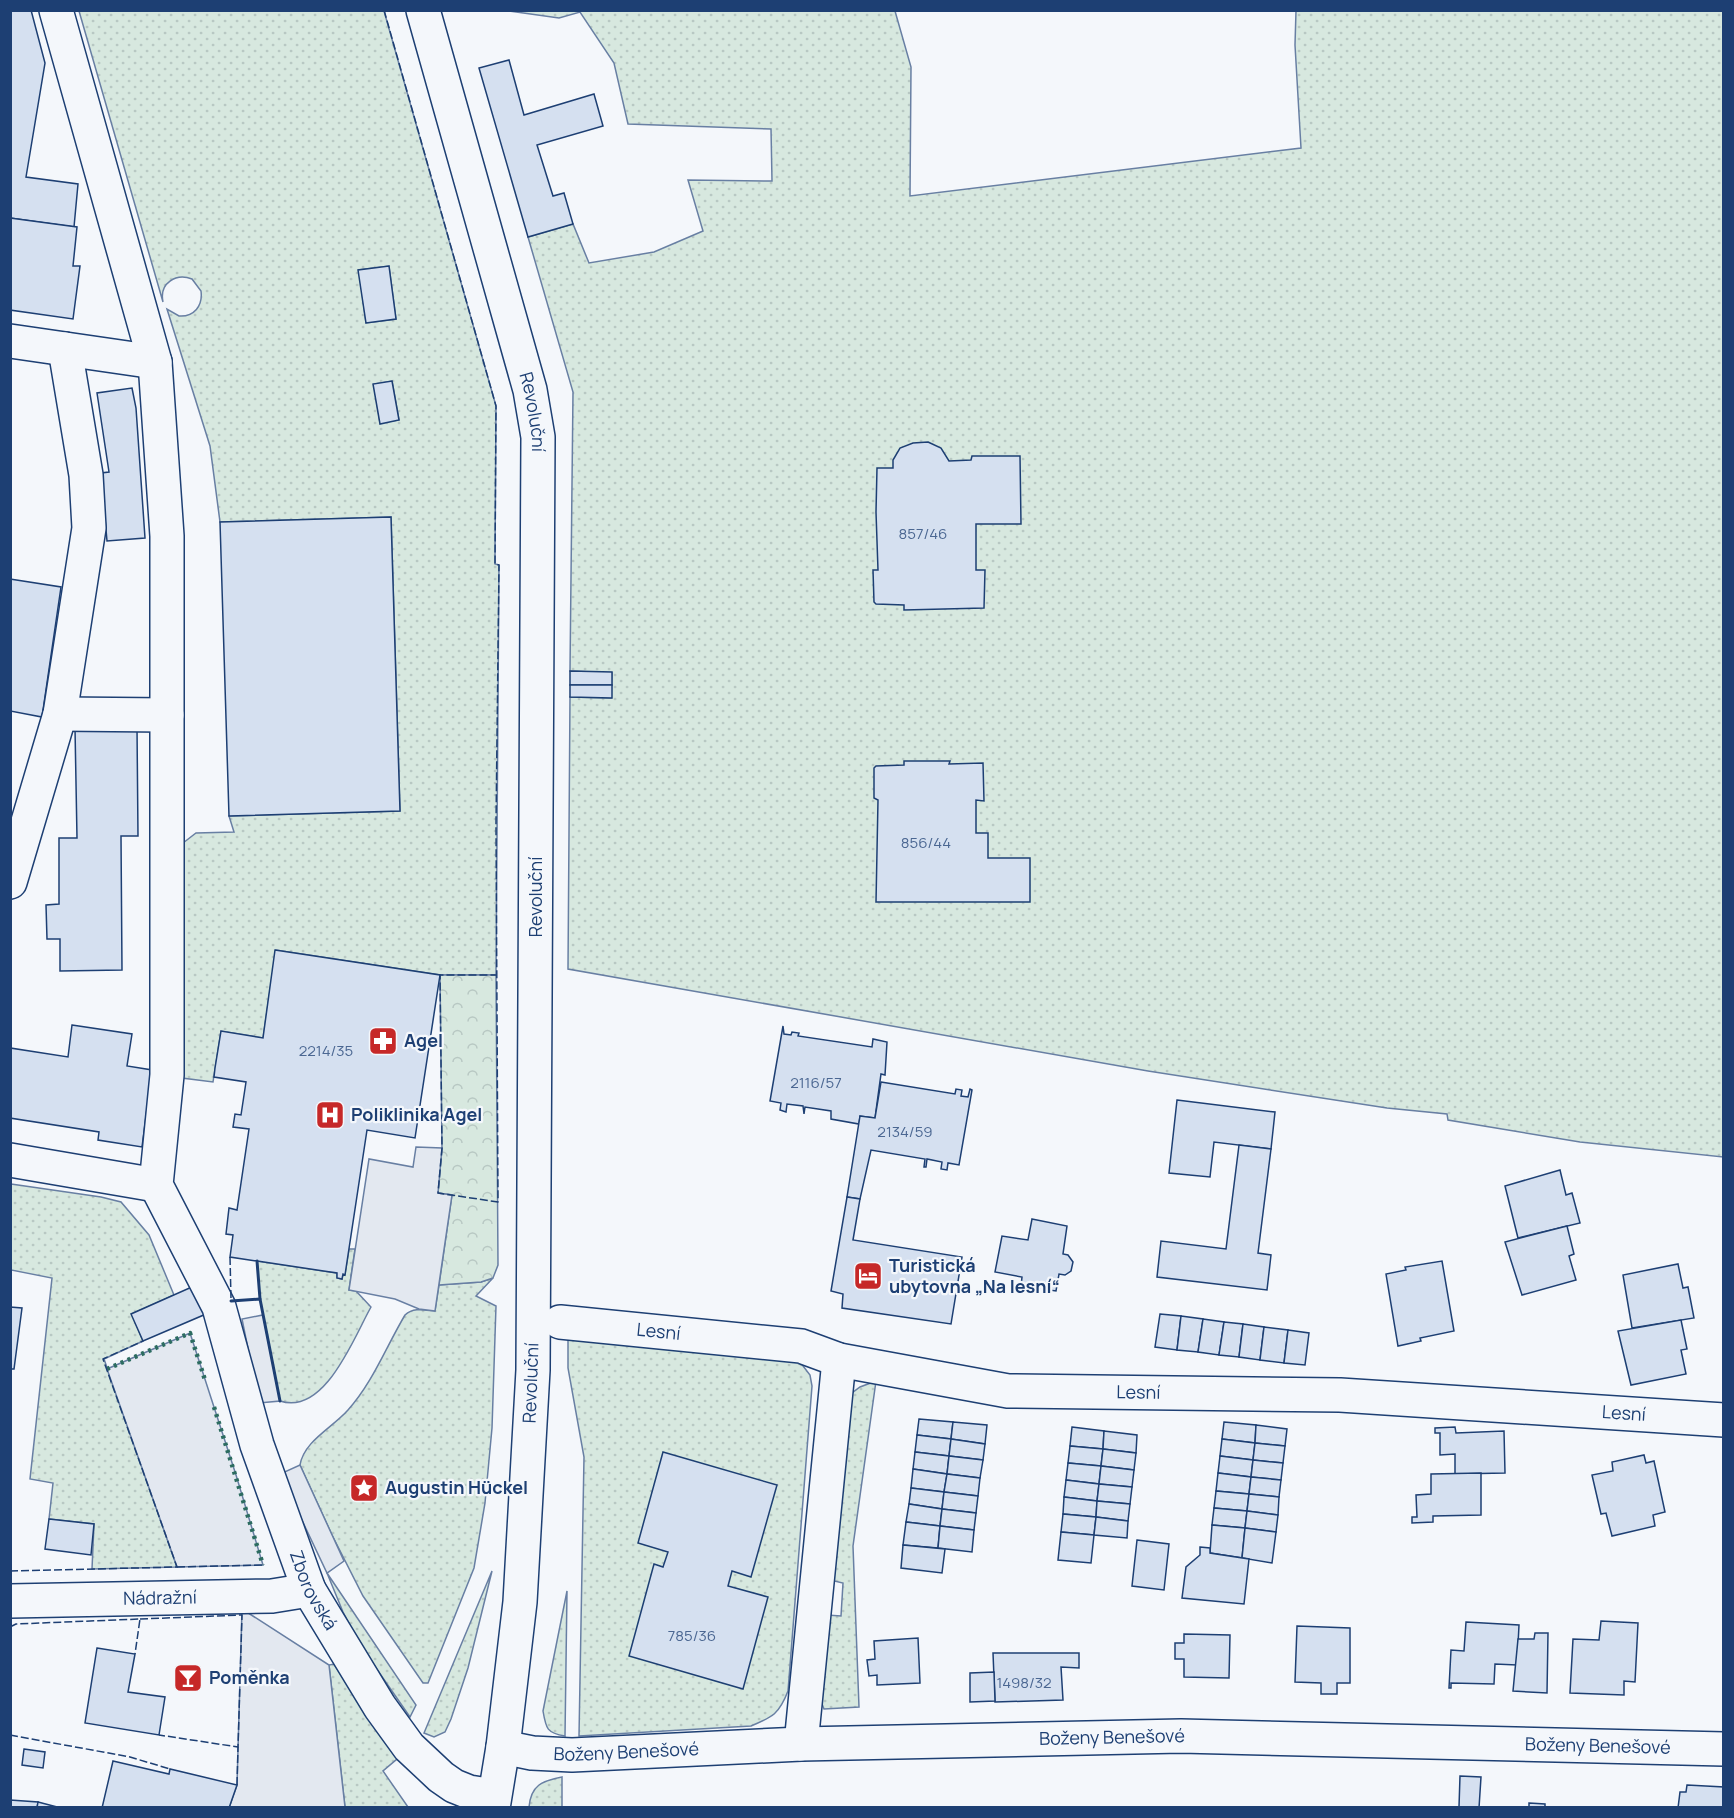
<svg xmlns="http://www.w3.org/2000/svg" width="1734" height="1818" viewBox="0 0 1734 1818" font-family="Manrope,sans-serif">
<style>
.green{fill:url(#green-dots);stroke:#687fa3;stroke-width:1.5;fill-rule:evenodd}
.forest{fill:url(#forest-crowns);stroke:#687fa3;stroke-width:1.5}
.parking{fill:#e3e8f0;stroke:#687fa3;stroke-width:1.5}
.building{fill:#d5e0f0;stroke:#1d3f73;stroke-width:1.5}
.lines{fill:none;stroke-linecap:round;stroke-linejoin:round}
.minor-casing{stroke:#1d3f73;stroke-width:36}
.major-casing{stroke:#1d3f73;stroke-width:36}
.minor{stroke:#f4f7fb;stroke-width:33}
.major{stroke:#f4f7fb;stroke-width:33}
.hedge{stroke:#2c6c60;stroke-width:4.5;stroke-dasharray:3 4.5;stroke-linecap:butt}
.fence{stroke:#1d3f73;stroke-width:1.5;stroke-dasharray:8 3;stroke-linecap:butt}
.wall{stroke:#1d3f73;stroke-width:3}
.labels{text-anchor:middle;stroke-width:4.5;stroke-linejoin:round;paint-order:stroke}
.number-label{font-size:15px;fill:#4b6792}
.street-label{font-size:18px;fill:#1d3f73;stroke:#f4f7fb}
.poi-label{font-size:18px;font-weight:bold;fill:#1d3f73;stroke:#f4f7fb;text-anchor:start}
</style>
<defs>
<pattern id="green-dots" width="8" height="8" patternUnits="userSpaceOnUse" patternTransform="scale(1.5)"><rect width="8" height="8" fill="#d7e8df"/><path d="M2 2h.1M6 6h.1" fill="none" stroke="#b8c8c3" stroke-width="1.8" stroke-linecap="round"/></pattern>
<pattern id="forest-crowns" width="20" height="18" patternUnits="userSpaceOnUse" patternTransform="scale(1.5)"><rect width="20" height="18" fill="#d7e8df"/><path d="M2 6a3 3 0 1 1 6 0M12 15a3 3 0 1 1 6 0" fill="none" stroke="#b8c8c3"/></pattern>
</defs>
<rect width="100%" height="100%" fill="#f4f7fb"/>
<!-- green -->
<g class="green">
<path d="M79,11h305l112,395 -1,158 4,1 -3,410h-56l-164,-25 -13,88 -42,-7 -8,51 -31,-4 1,-235 13,-10 38,-1 -5,-16 171,-5 -9,-294 -171,5 -10,-76 -43,-137 12,7c15,1 24,-10 22,-25l-9,-12c-16,-6 -33,4 -29,23zM389,266l7,53 -30,4 -7,-53zM392,381l7,39 -19,3 -6,-39z"/>
<path d="M509,11h386l16,56 -1,129 391,-48 -6,-103 1,-34h427v1146l-143,-15 -132,-22 -1,-6 -60,-6 -239,-37 -580,-102 2,-272 41,1 1,-25 -42,-2 3,-279 -45,-155 45,-13 16,39 65,-11 49,-21 -15,-51 84,1 -1,-52 -143,-5 -14,-61 -34,-51 -21,6z"/>
<path d="M11,1184l90,13 20,5 28,33 25,60 -42,19 11,27 -39,18 73,208 -85,2 2,-45 -45,-5 4,-36 -23,-4 22,-201 -41,-8z"/>
<path d="M349,1249h6l-6,41 7,1 15,16c-17,30 -46,109 -91,94l-20,-102 -3,-38 80,12v5l5,1 1,-5h2z"/>
<path d="M493,1278l-17,18 20,10 -4,122 -7,75 -11,65 -46,115h-5l-60,-87 -31,-61 -32,-70c4,-24 32,-37 48,-55 25,-28 38,-63 57,-95 9,-8 19,-5 30,-4l4,-26 42,-3z"/>
<path d="M584,1334l216,28 10,13 2,11 -24,305c-9,23 -15,26 -37,35l-172,10 5,-279 -16,-89v-28z"/>
<path d="M876,1381l-23,165 6,161 -35,2 -4,-10 7,-84 14,1 2,-33 -13,-3 22,-187 8,-6z"/>
<path d="M492,1571l-24,97 -17,51 -6,13 -11,5 -10,-4z"/>
<path d="M327,1573l89,132 -6,12 -50,-72 -17,-33z"/>
<path d="M567,1591l-2,145c-18,-3 -19,-7 -22,-25z"/>
<path d="M334,1664l63,95 -14,12 25,36h-63l-16,-142z"/>
<path d="M562,1777v30h-33c2,-22 13,-26 33,-30z"/>
</g>
<!-- forest -->
<path class="forest" d="M440,975h56l2,290 -5,13 -12,4 -42,3 13,-90 -14,-2 4,-45z"/>
<!-- parking -->
<g class="parking">
<path d="M416,1147l26,1 -4,45 14,2 -17,116 -16,-2 -24,-10 -46,-9 20,-131 44,8z"/>
<path d="M263,1315l17,86 -21,2 -17,-84z"/>
<path d="M190,1333l46,142 27,90 -86,2 -70,-198z"/>
<path d="M300,1465l44,96 -17,12 -47,-99z"/>
<path d="M242,1609l87,56 16,142 -116,1 8,-23z"/>
</g>
<!-- building -->
<g class="building">
<path d="M10,10h21l14,53 -19,114 52,7 -4,43 -64,-9z"/>
<path d="M509,60l15,55 70,-21 9,32 -66,19 16,51 11,-3 9,31 -45,13 -49,-169z"/>
<path d="M10,218l67,9 -4,39h7l-7,53 -63,-9z"/>
<path d="M389,266l7,53 -30,4 -8,-53z"/>
<path d="M392,381l7,39 -19,4 -7,-40z"/>
<path d="M132,388l4,20 9,130 -38,3 -6,-68 8,-1 -12,-79z"/>
<path d="M928,442l13,6 8,13 22,-1 1,-4h48l1,68h-45v46h9l-1,38 -80,2v-5l-28,-1 -2,-2 -1,-32h5l-2,-58 1,-44h16v-8l7,-12 13,-5z"/>
<path d="M391,517l9,294 -171,5 -9,-294z"/>
<path d="M10,579l51,8 -19,130 -32,-6z"/>
<path d="M570,671l42,1v13h-42z"/>
<path d="M570,685h42v13l-42,-1z"/>
<path d="M137,727l1,109h-17l1,134 -62,1v-32h-13l-1,-34 13,-1v-66h18l-2,-110z"/>
<path d="M904,761h46l-1,3 34,-1 1,38 -8,-1v33h12v25h42v44h-154l2,-102 -4,-2v-30l2,-2 28,-1z"/>
<path d="M275,950l165,25 -25,163 -48,-8 -22,145 -2,-1 -1,5 -5,-1v-5l-107,-16 3,-22 -7,-1 3,-26 8,2 12,-81 -16,-2 2,-13 6,1 5,-33 -32,-5 1,-9 6,-37 42,7z"/>
<path d="M72,1025l60,9 -5,32 25,4 -10,77 -44,-7 1,-8 -89,-14v-70l58,9z"/>
<path d="M783,1026l1,8 7,1 1,-3 7,1 -1,3 74,11 1,-8 14,3 -2,33 -4,-1 -6,44 -15,-2 -1,8 -28,-5v-8l-26,-4 -1,7 -1,-8 -16,-2 -1,8 -6,-2 1,-7 -11,-2z"/>
<path d="M881,1082l74,12 1,-5 6,1 -1,6 7,1 2,-8 2,1 -13,75 -11,-2 -1,7 -6,-1 1,-7 -15,-3 -1,8h-2l1,-8 -54,-9 -11,49 -13,-2 13,-81 15,2z"/>
<path d="M1177,1100l98,12 -4,37 -57,-7 -4,35 -41,-4z"/>
<path d="M1239,1145l32,4 -13,104 13,2 -4,35 -110,-13 4,-36 65,8z"/>
<path d="M1560,1170l6,25 6,-2 8,30 -62,15 -13,-52z"/>
<path d="M847,1197l13,2 -7,41 109,17 -11,67 -109,-16 1,-14 -12,-3z"/>
<path d="M1032,1219l35,7 -4,28 5,1 5,7 -2,9 -6,4 -6,-1 -3,17 -35,-5 1,-9 -27,-5 7,-36 26,4z"/>
<path d="M1567,1226l7,28 -5,2 7,24 -54,15 -17,-53z"/>
<path d="M1442,1261l12,70 -34,7 1,3 -23,5 -12,-72 20,-4 -1,-3z"/>
<path d="M1678,1264l5,24 5,-1 6,31 -62,10 -9,-53z"/>
<path d="M194,1286l12,28 -63,27 -12,-27z"/>
<path d="M10,1307l12,1 -8,61h-4z"/>
<path d="M1160,1314l21,2 -4,34 -22,-3z"/>
<path d="M1181,1316l22,3 -5,33 -21,-2z"/>
<path d="M1203,1319l21,3 -5,33 -21,-3z"/>
<path d="M1681,1320l6,29 -6,1 5,24 -55,11 -13,-54z"/>
<path d="M1224,1322l19,2 -4,33 -20,-2z"/>
<path d="M1243,1324l21,3 -4,33 -21,-3z"/>
<path d="M1264,1327l24,3 -4,33 -24,-3z"/>
<path d="M1288,1330l21,3 -4,32 -21,-2z"/>
<path d="M919,1419l34,3 -2,17 -34,-4z"/>
<path d="M953,1422l34,3 -2,19 -34,-5z"/>
<path d="M1224,1422l32,3 -1,18 -33,-4z"/>
<path d="M1256,1425l31,4 -2,17 -30,-3z"/>
<path d="M1072,1427l32,4 -1,18 -33,-3z"/>
<path d="M1455,1427l1,6 48,-2 1,42 -50,1v-20l-15,1v-22h-5v-5z"/>
<path d="M1104,1431l33,4 -1,18 -33,-4z"/>
<path d="M917,1435l34,4 -2,17 -34,-4z"/>
<path d="M951,1439l34,5 -2,16 -34,-4z"/>
<path d="M1222,1439l33,4 -2,17 -33,-4z"/>
<path d="M1255,1443l30,3 -2,17 -30,-3z"/>
<path d="M1070,1446l33,3 -2,17 -33,-3z"/>
<path d="M1103,1449l33,4 -2,17 -33,-4z"/>
<path d="M663,1452l114,33 -26,92 -19,-6 -4,15 40,11 -25,92 -114,-33 25,-92 9,3 5,-15 -30,-9z"/>
<path d="M915,1452l34,4 -2,18 -34,-5z"/>
<path d="M1644,1455l2,8 8,-2 11,51 -12,3 2,11 -43,10 -6,-23 -5,1 -9,-39 21,-4 -1,-9z"/>
<path d="M949,1456l34,4 -3,18 -33,-4z"/>
<path d="M1220,1456l33,4 -2,17 -33,-4z"/>
<path d="M1253,1460l30,3 -2,17 -30,-3z"/>
<path d="M1068,1463l33,3 -2,18 -33,-4z"/>
<path d="M1101,1466l33,4 -2,17 -33,-3z"/>
<path d="M913,1469l34,5 -3,18 -33,-4z"/>
<path d="M1218,1473l33,4 -2,17 -33,-3z"/>
<path d="M1481,1473v42l-48,1v6l-21,1v-6h5l-1,-22 15,-1v-20z"/>
<path d="M947,1474l33,4 -2,18 -34,-4z"/>
<path d="M1251,1477l30,3 -2,17 -30,-3z"/>
<path d="M1066,1480l33,4 -2,17 -33,-4z"/>
<path d="M1099,1484l33,3 -2,17 -33,-3z"/>
<path d="M911,1488l33,4 -2,17 -33,-5z"/>
<path d="M1216,1491l33,3 -2,17 -33,-3z"/>
<path d="M944,1492l34,4 -2,17 -34,-4z"/>
<path d="M1249,1494l30,3 -1,18 -31,-4z"/>
<path d="M1064,1497l33,4 -1,16 -33,-3z"/>
<path d="M1097,1501l33,3 -2,17 -32,-4z"/>
<path d="M909,1504l33,5 -2,17 -34,-4z"/>
<path d="M1214,1508l33,3 -2,17 -33,-3z"/>
<path d="M942,1509l34,4 -2,17 -34,-4z"/>
<path d="M1247,1511l31,4 -2,17 -31,-4z"/>
<path d="M1063,1514l33,3 -2,18 -33,-3z"/>
<path d="M1096,1517l32,4 -1,17 -33,-3z"/>
<path d="M49,1519l45,5 -3,31 -46,-6z"/>
<path d="M906,1522l34,4 -2,22 -35,-3z"/>
<path d="M1212,1525l33,3 -3,30 -32,-5z"/>
<path d="M940,1526l34,4 -2,22 -34,-4z"/>
<path d="M1245,1528l31,4 -4,31 -30,-5z"/>
<path d="M1061,1532l33,3 -3,28 -33,-3z"/>
<path d="M1137,1540l32,4 -5,46 -32,-4z"/>
<path d="M903,1545l42,4 -3,24 -41,-5z"/>
<path d="M1200,1547l10,1v5l39,6 -5,45 -62,-6 4,-31 14,-12z"/>
<path d="M1601,1621l37,2 -3,59 -11,-1v14l-54,-2 3,-54 26,1z"/>
<path d="M1466,1622l53,3 -2,40 -22,-1 -1,20 -43,-1v5h-2l2,-38 13,1z"/>
<path d="M1297,1626l53,2v55h-13v11h-16v-11l-26,-1z"/>
<path d="M1535,1633h13l-1,60 -34,-2 5,-52h16z"/>
<path d="M1184,1634l46,1 -1,43 -45,-1v-18h-9v-16h9z"/>
<path d="M918,1638l2,45 -43,2v-10l-8,1 -2,-16 8,-1 -1,-18z"/>
<path d="M97,1648l38,6 -7,38 37,5 -6,38 -74,-12z"/>
<path d="M993,1653h86v15l-18,-1 2,33 -68,2z"/>
<path d="M994,1672l1,29 -25,1v-29z"/>
<path d="M24,1749l21,3 -2,16 -21,-3z"/>
<path d="M113,1761l56,13 1,-5 67,16 -8,23h-127z"/>
<path d="M1460,1776l21,1 -2,31 -20,-1z"/>
<path d="M1687,1785l37,2v21h-46l2,-16h6z"/>
<path d="M10,1800l28,2 -1,6h-27z"/>
<path d="M38,1802l23,6h-24z"/>
<path d="M1529,1803l16,1v4h-16z"/>
</g>
<g class="lines">
<!-- minor casing -->
<g class="minor-casing">
<g id="minor">
<path id="s1" d="M56,10l99,352 12,174v539l-11,110 63,122 38,138 52,145 71,117 29,40 32,30 13,9 15,6 25,4"/>
<path d="M10,341l145,21"/>
<path d="M60,714l107,1"/>
<path d="M10,882l50,-168 29,-186 -3,-53 -21,-126"/>
<path d="M10,1160l146,25"/>
<path id="s2" d="M560,1322l241,24 38,14 169,31 332,4 384,25"/>
<path id="s3" d="M10,1601l262,-5 37,-6"/>
<path d="M801,1744l38,-384"/>
<path id="s4" d="M503,1747l29,6 40,2 229,-11 380,-8 543,13"/>
</g>
</g>
<!-- major casing -->
<g class="major-casing">
<g id="major">
<path id="s5" d="M423,10l107,380 8,47 -5,933 -13,232 -17,145 -10,61"/>
</g>
</g>
<!-- minor -->
<use href="#minor" class="minor"/>
<!-- major -->
<use href="#major" class="major"/>
<!-- hedge -->
<g class="hedge">
<path d="M107,1369l83,-36 15,47"/>
<path d="M214,1407l49,158"/>
</g>
<!-- fence -->
<g class="fence">
<path d="M384,10l112,396 -1,158 4,1 -3,259 2,378 -60,-9 4,-45 -2,-173h56"/>
<path d="M230,1257l1,42"/>
<path d="M177,1567l86,-2"/>
<path d="M10,1571l167,-4 -74,-208 40,-18"/>
<path d="M140,1619l102,-4 -4,132 -79,-12"/>
<path d="M10,1627l6,-3 124,-5 -5,35"/>
<path d="M10,1735l120,22 40,12"/>
<path d="M237,1785l1,-38"/>
</g>
<!-- wall -->
<g class="wall">
<path d="M257,1261l3,38"/>
<path d="M231,1301l29,-2 20,102"/>
</g>
</g>
<!-- icons -->
<defs>
<g id="pharmacy-square" transform="scale(1.5)"><rect x="-9" y="-9" width="18" height="18" rx="4" fill="#c62828" stroke="#f4f7fb"/><path d="M-2-6h4v4h4v4h-4v4h-4v-4h-4v-4h4Z" fill="#fff"/></g>
<g id="hospital-square" transform="scale(1.5)"><rect x="-9" y="-9" width="18" height="18" rx="4" fill="#c62828" stroke="#f4f7fb"/><path d="M-5-5h3v3.5h4V-5h3V5h-3V1.5h-4V5h-3Z" fill="#fff"/></g>
<g id="hotel-square" transform="scale(1.5)"><rect x="-9" y="-9" width="18" height="18" rx="4" fill="#c62828" stroke="#f4f7fb"/><path d="M-6-4.5h1.5V1H6V5H4.5V3h-9V5H-6ZM-4 0a1.8 1.8 0 1 1 3.6 0ZM.5 0V-2.5h3Q6-2.5 6 0Z" fill="#fff"/></g>
<g id="sight-square" transform="scale(1.5)"><rect x="-9" y="-9" width="18" height="18" rx="4" fill="#c62828" stroke="#f4f7fb"/><path d="M0-6L1.8-2.2L6-1.7L2.9 1.2L3.7 5.4L0 3.3L-3.7 5.4L-2.9 1.2L-6-1.7L-1.8-2.2Z" fill="#fff"/></g>
<g id="bar-square" transform="scale(1.5)"><rect x="-9" y="-9" width="18" height="18" rx="4" fill="#c62828" stroke="#f4f7fb"/><path d="M-6-5H6L.8 .8V4.5H3.5V6h-7V4.5H-.8V.8Z" fill="#fff"/></g>
</defs>
<g fill-rule="evenodd">
<use href="#pharmacy-square" x="383" y="1041"/>
<use href="#hospital-square" x="330" y="1115"/>
<use href="#hotel-square" x="868" y="1276"/>
<use href="#sight-square" x="364" y="1488"/>
<use href="#bar-square" x="188" y="1678"/>
</g>
<g class="labels">
<!-- number labels -->
<g class="number-label">
<text x="923" y="539">857/46</text>
<text x="926" y="848">856/44</text>
<text x="326" y="1056">2214/35</text>
<text x="816" y="1088">2116/57</text>
<text x="905" y="1137">2134/59</text>
<text x="692" y="1641">785/36</text>
<text x="1024" y="1688">1498/32</text>
</g>
<!-- street labels -->
<g class="street-label">
<text dy="6" stroke="none"><textPath href="#s5" startOffset="417">Revoluční</textPath></text>
<text transform="translate(536 897) rotate(-90)" y="6">Revoluční</text>
<text dy="6" stroke="none"><textPath href="#s2" startOffset="99">Lesní</textPath></text>
<text transform="translate(531 1383) rotate(-88)" y="6">Revoluční</text>
<text dy="6" stroke="none"><textPath href="#s2" startOffset="585">Lesní</textPath></text>
<text dy="6" stroke="none"><textPath href="#s2" startOffset="1071">Lesní</textPath></text>
<text dy="6" stroke="none"><textPath href="#s1" startOffset="1626">Zborovská</textPath></text>
<text dy="6" stroke="none"><textPath href="#s3" startOffset="150">Nádražní</textPath></text>
<text dy="6" stroke="none"><textPath href="#s4" startOffset="610">Boženy Benešové</textPath></text>
<text dy="6" stroke="none"><textPath href="#s4" startOffset="1096">Boženy Benešové</textPath></text>
<text dy="6" stroke="none"><textPath href="#s4" startOffset="124">Boženy Benešové</textPath></text>
</g>
<!-- poi labels -->
<g class="poi-label">
<text x="404" y="1047">Agel</text>
<text x="351" y="1121">Poliklinika Agel</text>
<text x="889" y="1272">Turistická<tspan x="889" dy="21">ubytovna „Na lesní“</tspan></text>
<text x="385" y="1494">Augustin Hückel</text>
<text x="209" y="1684">Poměnka</text>
</g>
</g>
<!-- border -->
<rect width="1734" height="1818" fill="none" stroke="#1d3f73" stroke-width="24"/>
</svg>
